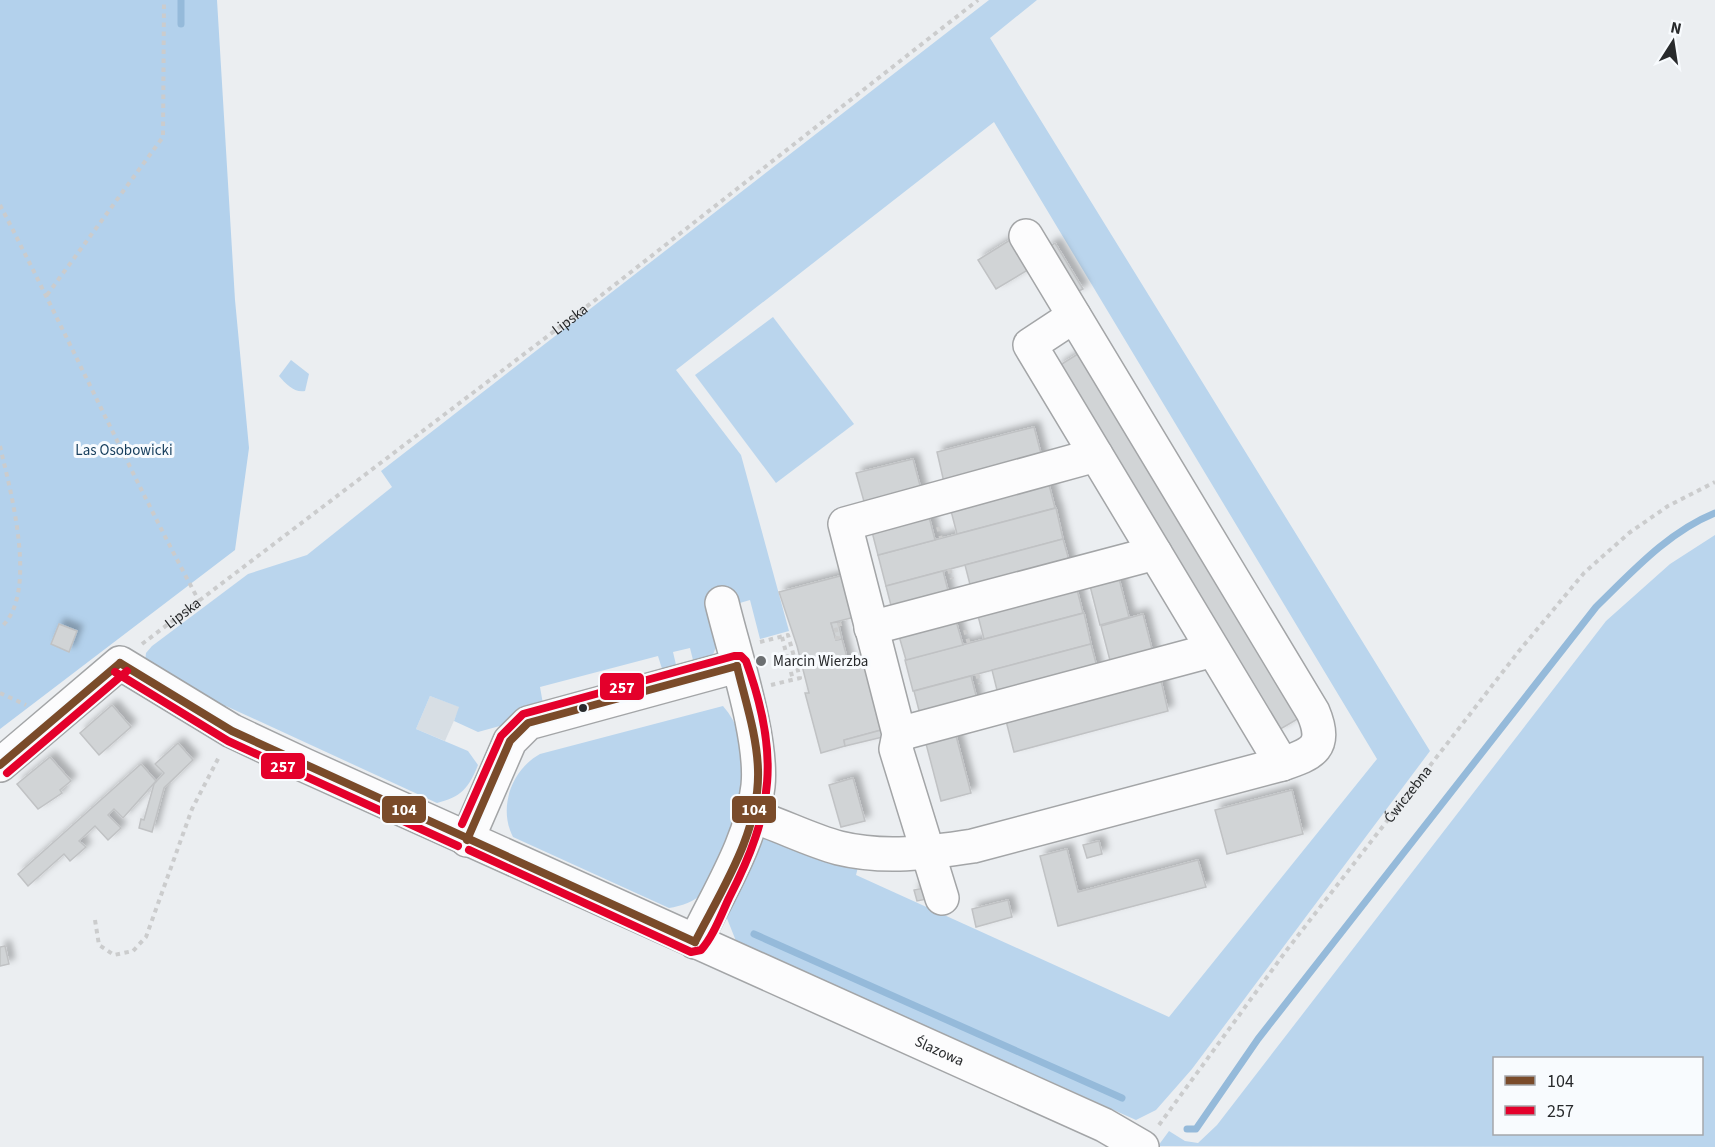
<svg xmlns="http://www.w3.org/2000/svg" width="1715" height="1147" viewBox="0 0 1715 1147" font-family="'Source Sans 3',sans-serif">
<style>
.built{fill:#d7dee4}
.green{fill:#bad5ed;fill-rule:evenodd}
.forest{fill:#b3d1ec}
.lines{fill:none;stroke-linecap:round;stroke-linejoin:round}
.stream{stroke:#95bada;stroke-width:7}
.building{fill:#d1d4d6;stroke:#c0c2c4;stroke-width:1.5;filter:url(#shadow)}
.minor-casing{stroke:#a3a5a7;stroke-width:36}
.path{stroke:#cbcccd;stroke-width:4;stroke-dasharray:4.5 4.5;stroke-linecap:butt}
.minor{stroke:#fcfcfd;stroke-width:33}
.bus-1-casing{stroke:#f8fbfe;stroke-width:12}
.bus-2-casing{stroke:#f8fbfe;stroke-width:12}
.bus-1{stroke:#7a4b2a;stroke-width:8}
.bus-2{stroke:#e4002b;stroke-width:8}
.poi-dot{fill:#6c6f71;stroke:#f8fbfe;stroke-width:2}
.bus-dot{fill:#282a2c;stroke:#f8fbfe;stroke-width:2}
.labels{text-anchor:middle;stroke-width:6;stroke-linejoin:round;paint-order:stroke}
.street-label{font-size:15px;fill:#282a2c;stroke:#f8fbfe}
.park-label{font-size:15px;fill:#153d5c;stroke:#f8fbfe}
.poi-label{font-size:15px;fill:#282a2c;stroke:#f8fbfe;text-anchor:start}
.line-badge{stroke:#f8fbfe;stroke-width:2}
.badge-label{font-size:16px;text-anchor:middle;font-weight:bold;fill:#fff}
</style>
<defs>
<filter id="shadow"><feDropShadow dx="5.5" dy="-5.5" stdDeviation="3" flood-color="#0004"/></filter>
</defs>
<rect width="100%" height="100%" fill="#ebeef1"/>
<!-- built -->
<path class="built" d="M430,696l30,11 -15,34 -29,-12z"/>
<!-- green -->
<g class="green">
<path d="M989,0h48l-47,38 440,713 -238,318 -36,41 -20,10 -400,-179 -10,-25 29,-72 15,-9 89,28 -3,12 313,142 208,-258 -383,-637 -318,248 65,85 48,176 -29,8 -10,-39 -17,5 -21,52 -18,7 -4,-16 -17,4 4,17 -14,3 -5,-16 -118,31 3,17 -36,20 -29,8 -24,-11 5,-14 -29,-11 -14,33 52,22 10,14c-9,23 -17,32 -41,38l-211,-97 -3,5 -78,-49 1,-9 6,-7 96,-72 59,-19 85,-68 -11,-16z"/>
<path d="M773,317l81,107 -78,59 -81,-108z"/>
<path d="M291,360l18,14 -4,17c-11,2 -19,-7 -26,-15z"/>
<path d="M1715,535v612l-557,-1 11,-15 16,10 13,2 19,-18 389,-504 64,-57zM1494,1058h208v76h-208z"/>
<path d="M723,706c39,45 18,109 -6,157 -4,9 -8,22 -14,29 -8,10 -22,14 -34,16l-156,-71c-15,-29 -2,-67 27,-83z"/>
</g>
<!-- forest -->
<path class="forest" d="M0,0h217l18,300 14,148 -14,102 -235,179z"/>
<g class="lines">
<!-- stream -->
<g class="stream">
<path d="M181,24v-24"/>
<path d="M754,934l368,164"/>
<path d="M1187,1129h9l62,-90 338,-432c36,-35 72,-75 119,-94"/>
</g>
</g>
<!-- building -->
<g class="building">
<path d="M1018,235l18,30 -40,24 -18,-29z"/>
<path d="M1055,243l28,46 -10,5 -27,-45z"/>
<path d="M1081,352l220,365 -24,14 -220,-364z"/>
<path d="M1034,427l10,38 -98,26 -9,-39z"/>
<path d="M913,459l10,38 -56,15 -11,-39z"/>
<path d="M1047,477l8,31 -98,26 -8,-31z"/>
<path d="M1056,508l7,31 -177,47 -8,-31z"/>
<path d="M927,509l8,31 -57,15 -8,-31z"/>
<path d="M1063,539l9,32 -99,25 -8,-31z"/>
<path d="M943,571l8,31 -57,15 -8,-31z"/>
<path d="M1117,571l12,46 -29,8 -12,-47z"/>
<path d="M844,575l11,42 -24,6 5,17 6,-1 7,26 15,-4 21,68 -41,11 1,6 -24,7 -16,-60h4l-12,-47 -18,-54z"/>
<path d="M1075,582l8,31 -99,26 -8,-31z"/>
<path d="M1084,613l7,31 -178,47 -8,-31z"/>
<path d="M954,614l9,31 -57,15 -9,-31z"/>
<path d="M1143,614l12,47 -42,11 -12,-46z"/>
<path d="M838,622l4,17 -6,1 -5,-17z"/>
<path d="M59,624l18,7 -8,21 -18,-8z"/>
<path d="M1091,644l8,31 -99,27 -8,-32z"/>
<path d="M1159,672l9,39 -154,41 -10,-39z"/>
<path d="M971,676l8,31 -57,15 -8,-31z"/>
<path d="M112,705l19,22 -32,28 -19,-22z"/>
<path d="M954,728l17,65 -30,8 -17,-65z"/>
<path d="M885,729l2,7 -42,10 -1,-6z"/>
<path d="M178,743l15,17 -29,28 -12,44 -13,-4 2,-9 3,1 10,-36 10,-11 -9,-9z"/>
<path d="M50,757l21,24 -11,9 2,3 -24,16 -21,-25z"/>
<path d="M141,764l15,17 -33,37 -9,-9 -6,6 13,13 -13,12 -13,-14 -16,15 7,6 -16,14 -6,-7 -36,32 -10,-12z"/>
<path d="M853,778l12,43 -24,6 -12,-42z"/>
<path d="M1292,790l11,44 -76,20 -12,-44z"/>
<path d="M1099,841l3,13 -15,4 -4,-13z"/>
<path d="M1067,849l11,43 120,-32 8,27 -148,39 -18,-70z"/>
<path d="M924,888l3,11 -10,2 -3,-11z"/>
<path d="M1008,900l4,17 -36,10 -4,-18z"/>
<path d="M5,946l4,18 -9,2v-19z"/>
</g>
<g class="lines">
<!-- minor casing -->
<g class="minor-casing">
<g id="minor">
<path d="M1074,316l-44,29 252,419"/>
<path d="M871,628l284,-75"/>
<path d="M899,734l314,-84"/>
<path id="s3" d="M0,765l120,-102 112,68 72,34 800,360 38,22"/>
<path d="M752,816c29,9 57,24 87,32 45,11 89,5 134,-2l309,-82c31,-10 46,-17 31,-52l-287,-476"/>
<path d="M467,840l43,-99 18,-18 209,-57"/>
<path d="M942,898l-46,-149 3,-15 -54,-210 251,-69"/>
<path d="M695,942c23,-49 57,-101 63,-156 5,-48 -24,-133 -36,-183"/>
</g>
</g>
<!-- path -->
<g class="path">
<path d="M0,205c68,131 129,266 199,396"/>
<path d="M47,295l116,-158 1,-137"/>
<path d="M0,446c10,44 40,149 0,182"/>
<path d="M938,527l3,11"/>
<path d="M949,569l3,10"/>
<path d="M965,630l4,14"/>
<path d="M782,637l11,43"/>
<path d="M835,638h3l-3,-12 9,-3"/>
<path d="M760,642l28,-7 12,43 -29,7"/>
<path id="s1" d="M142,644l452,-343 384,-301"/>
<path d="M977,674l3,10"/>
<path d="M0,693l26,12"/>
<path d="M95,920l4,25 15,10 19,-4 13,-14 46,-128 28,-54"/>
<path id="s2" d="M1159,1125l127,-174 233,-300 65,-78 45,-40 39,-27 47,-24"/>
</g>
<!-- minor -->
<use href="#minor" class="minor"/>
<!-- bus-1 casing -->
<g class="bus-1-casing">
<g id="bus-1">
<path d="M120,663l112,68 463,211"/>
<path d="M0,765l120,-102"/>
<path d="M467,840l43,-99 18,-18 209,-57"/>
<path d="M695,942c27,-53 65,-110 63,-172 -1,-35 -13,-70 -21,-104"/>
</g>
</g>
<!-- bus-2 casing -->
<g class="bus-2-casing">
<g id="bus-2">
<path d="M115,672l113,69 230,105"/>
<path d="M7,773l120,-102"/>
<path d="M462,824l39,-88 22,-22 211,-58h7l5,5c34,93 28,150 -17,237 -8,17 -16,39 -28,52l-10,2 -222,-102"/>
</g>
</g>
<!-- bus-1 -->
<use href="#bus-1" class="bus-1"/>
<!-- bus-2 -->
<use href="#bus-2" class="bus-2"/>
</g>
<!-- markers -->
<circle class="poi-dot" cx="761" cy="661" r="6"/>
<circle class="bus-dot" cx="583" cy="708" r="5"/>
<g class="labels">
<!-- street labels -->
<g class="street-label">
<text dy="5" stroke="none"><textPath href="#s1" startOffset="537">Lipska</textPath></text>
<text dy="5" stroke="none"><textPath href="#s1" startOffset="51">Lipska</textPath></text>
<text dy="5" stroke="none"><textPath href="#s2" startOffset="414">Ćwiczebna</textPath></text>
<text dy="5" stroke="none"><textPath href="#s3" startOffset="1065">Ślazowa</textPath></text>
</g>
<!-- park labels -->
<g class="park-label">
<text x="124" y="455">Las Osobowicki</text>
</g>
<!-- poi labels -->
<g class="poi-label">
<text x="773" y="666">Marcin Wierzba</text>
</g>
</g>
<g class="line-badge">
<rect x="599" y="672" width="46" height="29" rx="6" fill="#e4002b"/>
<rect x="260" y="752" width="46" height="28" rx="6" fill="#e4002b"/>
<rect x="731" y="795" width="46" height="29" rx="6" fill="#7a4b2a"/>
<rect x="381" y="795" width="46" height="29" rx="6" fill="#7a4b2a"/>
</g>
<g class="badge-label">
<text x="622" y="693">257</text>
<text x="283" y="772">257</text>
<text x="754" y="815">104</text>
<text x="404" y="815">104</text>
</g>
<!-- legend -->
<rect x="1493" y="1057" width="210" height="78" fill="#f8fbfe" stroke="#a5a7aa" stroke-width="1.5"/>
<rect x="1505" y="1076" width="30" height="9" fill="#7a4b2a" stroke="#a5a7aa" stroke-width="1.5"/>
<text x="1547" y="1087" font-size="18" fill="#282a2c">104</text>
<rect x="1505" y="1106" width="30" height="9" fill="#e4002b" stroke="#a5a7aa" stroke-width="1.5"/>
<text x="1547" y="1117" font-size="18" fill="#282a2c">257</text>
<!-- north arrow -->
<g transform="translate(1673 42) rotate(12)" stroke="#f8fbfe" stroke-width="4.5" paint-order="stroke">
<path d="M0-4.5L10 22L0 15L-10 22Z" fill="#282a2c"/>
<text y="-9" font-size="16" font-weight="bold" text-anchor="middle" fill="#282a2c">N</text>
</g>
</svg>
